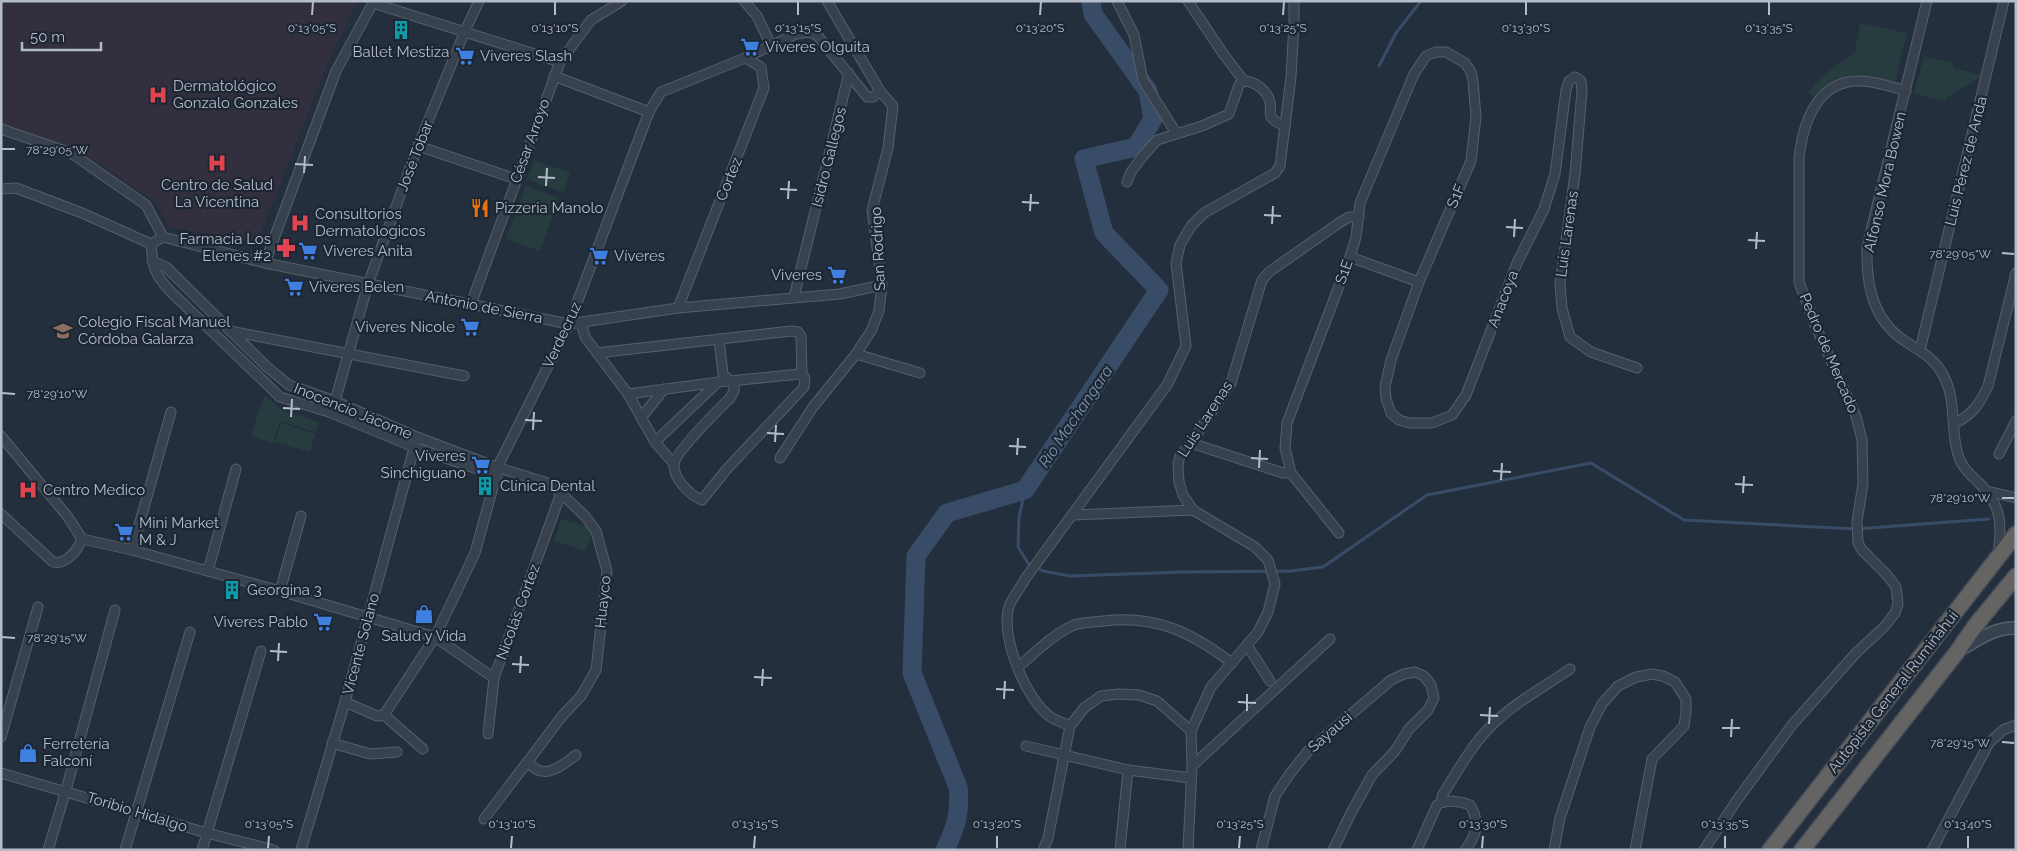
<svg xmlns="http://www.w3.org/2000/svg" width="2017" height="851" viewBox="0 0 2017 851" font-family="Raleway,sans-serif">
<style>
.medical{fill:#32303f}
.green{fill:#263c3f}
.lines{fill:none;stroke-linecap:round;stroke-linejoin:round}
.stream{stroke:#394c67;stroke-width:3}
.river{stroke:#394c67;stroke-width:19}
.minor-casing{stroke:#565f6c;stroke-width:11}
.tertiary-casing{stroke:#565f6c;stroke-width:14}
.trunk-casing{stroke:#434c59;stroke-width:18}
.minor{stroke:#38414e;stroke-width:9}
.tertiary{stroke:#38414e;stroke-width:11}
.trunk{stroke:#656462;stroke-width:15}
.ticks{fill:none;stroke:#b4bcc9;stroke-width:2}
.labels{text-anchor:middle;stroke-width:4.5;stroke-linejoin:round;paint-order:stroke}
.poi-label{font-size:15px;fill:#b4bcc9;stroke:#1d2633;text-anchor:start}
.street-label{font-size:15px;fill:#b4bcc9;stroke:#1d2633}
.water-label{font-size:16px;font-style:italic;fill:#7c92b1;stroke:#1d2633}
.ticks-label{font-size:12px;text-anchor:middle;fill:#b4bcc9;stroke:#1d2633;stroke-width:4.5;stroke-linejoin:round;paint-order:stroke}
</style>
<rect width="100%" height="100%" fill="#242f3e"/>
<!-- medical -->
<path class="medical" d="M1,1h357l-32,66 -70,178 -87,-18 -13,-25 -84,-56 -50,-13 -21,-10z"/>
<!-- green -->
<g class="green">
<path d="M1860,23l47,10 -12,50c-33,-7 -56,-14 -82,14l-5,-4 13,-16 34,-25z"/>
<path d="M1924,56l29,7 1,5 30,8 -37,21 -2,5 -31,-9z"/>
<path d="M534,160l36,13 -7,20 -36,-14z"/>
<path d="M526,186l33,12 -19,53 -34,-12z"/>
<path d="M264,395l19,16 36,11 -4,10 -35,-11 -7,22 -22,-7z"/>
<path d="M281,423l34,11 -5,18 -35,-10z"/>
<path d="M561,519l32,9 -7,23 -32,-10z"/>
</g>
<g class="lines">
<!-- stream -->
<g class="stream">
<path d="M1379,66l17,-33 25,-32"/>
<path d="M1025,490l-6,27 -1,30 10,16 15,8 27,5 112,-4 109,-1 32,-4 104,-72 164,-32 93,57 172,9 133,-10"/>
</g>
<!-- river -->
<path class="river" d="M945,850c11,-23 16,-38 13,-63l-46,-114 4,-117 31,-43 78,-23 134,-200 -55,-57 -20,-74 52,-12 17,-28 -5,-28 -55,-77 -2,-13"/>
<!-- minor casing -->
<g class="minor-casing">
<g id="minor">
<path d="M744,1l13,15 14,29"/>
<path d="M1117,1l17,34 9,45 33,53"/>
<path d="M1188,1l36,54 20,26"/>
<path d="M1927,1l-60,246c-1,36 5,73 38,94 14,10 28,16 37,32 16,26 7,57 17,85 4,11 13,18 21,26 22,22 22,41 18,70"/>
<path d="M373,3l187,59"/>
<path d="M554,76l95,36"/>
<path d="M1,129l70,24 75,52 17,32"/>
<path d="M418,146l98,33"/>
<path d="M1127,182l4,-10 11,-15 15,-17 45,-14 27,-12 10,-29 5,-4c12,1 23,9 26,21 2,6 -2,11 2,16 2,4 9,6 13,8"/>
<path d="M1,189l15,-1 66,25 69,31"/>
<path d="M151,244l12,-7 102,26 304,61 109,-16 162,-14 42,-9"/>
<path d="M151,244c2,24 3,30 20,48l109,105 49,15 85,35 83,29"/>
<path d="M1350,257l69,25"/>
<path d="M152,261l14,6 101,100 22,18 46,16 82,36 82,31 52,16 34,32 11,15 11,40 -11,99 -15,26 -18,19 -79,104"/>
<path d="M265,263l71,-192 38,-70"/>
<path d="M794,297l55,-224"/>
<path d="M471,304l89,-242 31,-42 31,-19"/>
<path d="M678,308l86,-220 -3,-21 -16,-9"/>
<path d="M581,322l4,15 43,57 91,-12 11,-1 4,4v6l-4,7c-12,12 -54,53 -56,66 -1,15 16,31 28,36l24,-30 78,-83 1,-9 -5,-4 -70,7 -7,-7 -4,-35"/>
<path d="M230,331l234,45"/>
<path d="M1920,350l84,-349"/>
<path d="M597,353l194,-22 7,1 3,4 1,40"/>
<path d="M856,354l64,19"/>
<path d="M628,394l27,48 19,22"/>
<path d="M335,401l33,-117 50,-138 47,-115 14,-30"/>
<path d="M641,418l23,-29"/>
<path d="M1954,424c19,-10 25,-19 34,-38l28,-113"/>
<path d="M1,436l67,81 14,22"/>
<path d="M655,442l63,-60"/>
<path d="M1191,443l92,30h8"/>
<path d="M1999,454l17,-33"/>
<path d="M780,458l33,-51 43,-53 15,-23 8,-20 3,-26 -10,-75 16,-62 5,-42 -13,-15 -53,-90"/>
<path d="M1987,491l29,7"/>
<path d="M1,514l52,48c13,3 25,-12 29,-23"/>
<path d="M1073,515l120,-5"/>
<path d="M1339,533l-48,-60 -6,-25 2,-25 63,-166 6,-20 4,-34 54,-129 12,-18 10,-4h10l19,11 6,9 2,9 3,36 -5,44 -52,121 -28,78 -6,27 1,12 5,14 8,7 11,3h22l20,-8 14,-20 51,-132 27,-54 11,-35 11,-84 3,-9 6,-4 6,4 1,10 -7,83 -15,110 2,24 8,29 21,15 46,16"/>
<path d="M82,539l50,11 148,41 155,46 59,41"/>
<path d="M132,550l39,-138"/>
<path d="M208,571l28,-102"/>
<path d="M280,591l21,-75"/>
<path d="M1247,645l23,36"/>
<path d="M1018,667c17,-14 35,-33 56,-42 8,-3 21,-3 30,-4 52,-6 87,11 128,42"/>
<path d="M345,702l32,14 7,-1 39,34"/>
<path d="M384,715l51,-78 40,-84 25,-91 69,-138 80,-212 12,-20 84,-34 51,-24 13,-2 8,3 50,62h6l7,-6"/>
<path d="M1070,726c-6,-3 -12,-5 -18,-8 -26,-17 -50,-78 -44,-108 2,-10 12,-21 17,-31l142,-194 19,-39 -10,-83 4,-18 11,-19 13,-13 71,-40 5,-7 11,-89 3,-54v-22"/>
<path d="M488,734l6,-56 67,-185"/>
<path d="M1,737l37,-130"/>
<path d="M332,743l38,11 27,-2"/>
<path d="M1026,746l102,24 63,8"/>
<path d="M528,762c16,20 33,4 48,-7"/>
<path d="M1192,766l138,-127"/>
<path d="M1,773l206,60 67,17"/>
<path d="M1442,802v-6c15,-24 29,-50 49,-70 23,-23 53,-39 79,-57"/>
<path d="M48,850l18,-60 49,-180"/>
<path d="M125,850l65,-218"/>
<path d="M202,850l59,-199"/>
<path d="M301,850l44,-148 71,-261"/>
<path d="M1043,850l5,-12 22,-112 14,-18 17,-12 18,-2 20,1 18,6 34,30"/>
<path d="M1120,850l8,-80"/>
<path d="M1188,850l4,-84 -1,-35 20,-44 47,-55 10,-20 7,-28 -7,-24 -13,-13 -62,-37 -10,-15 -4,-13 -1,-18 2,-8 11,-13 40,-60 31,-103 7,-8 70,-49 10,-6h10"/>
<path d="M1261,850l14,-54 14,-21 19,-24 83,-71 13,-6 11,-2 9,4 7,9 3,13 -6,12 -19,19 -14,22 -23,24 -20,36 -19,39"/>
<path d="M1417,850l20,-45c9,-6 23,-4 33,0 10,16 7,31 -5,45"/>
<path d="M1554,850l6,-32 30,-91 12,-23 16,-18 18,-9 16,-3 11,2 12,6 11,17v13l-2,14 -32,33 -17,91"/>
<path d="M1704,850l33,-50 55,-75 64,-72 29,-27 10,-13 3,-9 -2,-17 -9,-12 -25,-25 -4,-7 -1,-22 6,-37 -1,-44 -6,-24 -41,-91 -16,-43v-124c4,-35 18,-78 61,-77 15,0 32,6 46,10"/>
<path d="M1932,850l57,-107 14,-13 13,-5"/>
</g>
</g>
<!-- tertiary casing -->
<g class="tertiary-casing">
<path id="tertiary" d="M1958,651c19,-10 36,-24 58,-23"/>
</g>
<!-- trunk casing -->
<g class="trunk-casing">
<g id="trunk">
<path d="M1770,850l246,-316"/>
<path d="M1802,850l155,-198 18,-26 41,-50"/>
</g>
</g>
<!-- minor -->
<use href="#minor" class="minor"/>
<!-- tertiary -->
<use href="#tertiary" class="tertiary"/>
<!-- trunk -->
<use href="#trunk" class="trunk"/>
</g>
<!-- ticks -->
<path class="ticks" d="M312,15l1,-13M555,15v-13M798,15v-13M1040,15l1,-13M1283,15l1,-13M1526,15v-13M1769,15v-13M2,149h13M295,164l18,1M304,173l1,-17M538,177l17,1M546,186l1,-18M780,189l17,1M788,199l1,-18M1022,202l17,1M1030,211l1,-17M1264,215l17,1M1272,224l1,-18M1506,227l17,1M1514,237l1,-18M1748,240l17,1M1756,249l1,-17M2002,253l12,1M2,393l13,1M283,408l17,1M291,417l1,-18M525,420l17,1M533,430l1,-18M767,433l17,1M775,442l1,-17M1009,446l17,1M1017,455l1,-17M1251,458l17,1M1259,468l1,-18M1493,471l18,1M1501,480l1,-17M1735,484l18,1M1743,493l1,-17M2002,498h12M2,637l13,1M270,651l17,1M278,661l1,-18M512,664l17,1M520,673l1,-17M754,677l18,1M762,686l1,-17M996,689l18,1M1004,699l1,-18M1238,702l18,1M1247,711v-17M1480,715l18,1M1489,724l1,-17M1722,728h18M1731,737l1,-18M2002,742l12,1M268,848l1,-12M511,848l1,-12M754,848l1,-12M997,848v-12M1239,848l1,-12M1482,848l1,-12M1725,848v-12M1968,848v-12"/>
<!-- icons -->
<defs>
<g id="building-bare" transform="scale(1.5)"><path d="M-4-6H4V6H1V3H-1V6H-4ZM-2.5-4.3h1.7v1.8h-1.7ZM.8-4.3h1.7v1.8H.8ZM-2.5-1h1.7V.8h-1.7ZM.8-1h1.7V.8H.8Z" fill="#0f9aa8" stroke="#1d2633" stroke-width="2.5" paint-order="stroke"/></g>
<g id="supermarket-bare" transform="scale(1.5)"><path d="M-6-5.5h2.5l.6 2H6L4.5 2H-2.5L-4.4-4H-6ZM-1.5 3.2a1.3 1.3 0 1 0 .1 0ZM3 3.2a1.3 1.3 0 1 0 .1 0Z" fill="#3f7fe0" stroke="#1d2633" stroke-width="2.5" paint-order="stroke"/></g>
<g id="hospital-bare" transform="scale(1.5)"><path d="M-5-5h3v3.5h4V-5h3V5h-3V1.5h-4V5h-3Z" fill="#e0444e" stroke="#1d2633" stroke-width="2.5" paint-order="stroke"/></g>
<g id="restaurant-bare" transform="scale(1.5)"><path d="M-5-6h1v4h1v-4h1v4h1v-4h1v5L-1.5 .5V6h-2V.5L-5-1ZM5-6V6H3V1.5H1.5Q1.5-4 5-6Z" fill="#e8710a" stroke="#1d2633" stroke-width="2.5" paint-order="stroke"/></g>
<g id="pharmacy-bare" transform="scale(1.5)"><path d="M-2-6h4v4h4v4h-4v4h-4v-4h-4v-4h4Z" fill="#e0444e" stroke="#1d2633" stroke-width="2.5" paint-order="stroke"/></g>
<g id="university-bare" transform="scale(1.5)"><path d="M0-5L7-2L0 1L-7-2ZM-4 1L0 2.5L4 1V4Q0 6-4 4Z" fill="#8d6e63" stroke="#1d2633" stroke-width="2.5" paint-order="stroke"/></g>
<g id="shop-bare" transform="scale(1.5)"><path d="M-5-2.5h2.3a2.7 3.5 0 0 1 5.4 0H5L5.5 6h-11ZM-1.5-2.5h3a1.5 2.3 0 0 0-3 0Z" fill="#3f7fe0" stroke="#1d2633" stroke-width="2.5" paint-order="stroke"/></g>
</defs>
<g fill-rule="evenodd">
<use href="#building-bare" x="401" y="30"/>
<use href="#supermarket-bare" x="750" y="47"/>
<use href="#supermarket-bare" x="465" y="56"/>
<use href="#hospital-bare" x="158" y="95"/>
<use href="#hospital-bare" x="217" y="163"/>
<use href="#restaurant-bare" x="480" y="208"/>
<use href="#hospital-bare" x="300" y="223"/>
<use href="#pharmacy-bare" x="286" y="248"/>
<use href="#supermarket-bare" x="308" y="251"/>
<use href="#supermarket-bare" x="599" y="256"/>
<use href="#supermarket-bare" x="837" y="275"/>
<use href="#supermarket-bare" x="294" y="287"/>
<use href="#supermarket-bare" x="470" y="327"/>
<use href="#university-bare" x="63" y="331"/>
<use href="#supermarket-bare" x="481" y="465"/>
<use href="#building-bare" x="485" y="486"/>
<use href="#hospital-bare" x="28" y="490"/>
<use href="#supermarket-bare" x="124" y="532"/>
<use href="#building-bare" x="232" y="590"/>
<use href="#shop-bare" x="424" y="614"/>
<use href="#supermarket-bare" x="323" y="622"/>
<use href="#shop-bare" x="28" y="753"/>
</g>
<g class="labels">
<!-- poi labels -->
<g class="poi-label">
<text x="765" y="52">Víveres Olguita</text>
<text x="401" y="57" text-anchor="middle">Ballet Mestiza</text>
<text x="480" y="61">Viveres Slash</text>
<text x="173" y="91">Dermatológico<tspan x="173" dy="17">Gonzalo Gonzales</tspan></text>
<text x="217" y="190" text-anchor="middle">Centro de Salud<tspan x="217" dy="17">La Vicentina</tspan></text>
<text x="495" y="213">Pizzeria Manolo</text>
<text x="315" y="219">Consultorios<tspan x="315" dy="17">Dermatologicos</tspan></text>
<text x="271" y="244" text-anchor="end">Farmacia Los<tspan x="271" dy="17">Elenes #2</tspan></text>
<text x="323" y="256">Viveres Anita</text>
<text x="614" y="261">Víveres</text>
<text x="822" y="280" text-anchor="end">Viveres</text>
<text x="309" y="292">Viveres Belen</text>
<text x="78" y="327">Colegio Fiscal Manuel<tspan x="78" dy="17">Córdoba Galarza</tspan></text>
<text x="455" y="332" text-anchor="end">Viveres Nicole</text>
<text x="466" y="461" text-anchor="end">Víveres<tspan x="466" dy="17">Sinchiguano</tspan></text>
<text x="500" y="491">Clínica Dental</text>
<text x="43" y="495">Centro Medico</text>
<text x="139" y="528">Mini Market<tspan x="139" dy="17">M &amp; J</tspan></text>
<text x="247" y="595">Georgina 3</text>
<text x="308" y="627" text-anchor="end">Viveres Pablo</text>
<text x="424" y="641" text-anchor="middle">Salud y Vida</text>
<text x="43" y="749">Ferretería<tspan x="43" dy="17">Falconí</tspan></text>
</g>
<!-- street labels -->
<g class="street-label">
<text transform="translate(530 141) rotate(-70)" y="5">César Arroyo</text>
<text transform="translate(415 156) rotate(-69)" y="5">José Tobar</text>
<text transform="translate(829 157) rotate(-76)" y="5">Isidro Gallegos</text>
<text transform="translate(1966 161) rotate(-76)" y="5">Luis Pérez de Anda</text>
<text transform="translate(729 179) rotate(-68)" y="5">Cortez</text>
<text transform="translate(1885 182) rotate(-77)" y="5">Alfonso Mora Bowen</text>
<text transform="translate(1456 196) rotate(-67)" y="5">S1F</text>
<text transform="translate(1567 234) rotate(-82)" y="5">Luis Larenas</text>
<text transform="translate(878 249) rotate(-93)" y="5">San Rodrigo</text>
<text transform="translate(1344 272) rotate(-70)" y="5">S1E</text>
<text transform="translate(1503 299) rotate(-69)" y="5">Anacoya</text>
<text transform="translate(484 307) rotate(11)" y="5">Antonio de Sierra</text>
<text transform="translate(562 335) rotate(-65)" y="5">Verdecruz</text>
<text transform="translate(1829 353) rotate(67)" y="5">Pedro de Mercado</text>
<text transform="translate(353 411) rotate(22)" y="5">Inocencio Jácome</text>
<text transform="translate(1205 419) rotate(-57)" y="5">Luis Larenas</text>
<text transform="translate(603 602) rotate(-84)" y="5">Huayco</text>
<text transform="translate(518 612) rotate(-70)" y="5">Nicolás Cortez</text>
<text transform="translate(361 644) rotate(-75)" y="5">Vicente Solano</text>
<text transform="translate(1893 692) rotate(-52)" y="5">Autopista General Rumiñahui</text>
<text transform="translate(1330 732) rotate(-41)" y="5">Sayausi</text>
<text transform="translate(137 812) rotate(17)" y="5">Toribio Hidalgo</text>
</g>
<!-- water labels -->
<g class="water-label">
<text transform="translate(1075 416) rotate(-56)" y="6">Rio Machangara</text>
</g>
</g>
<g class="ticks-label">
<text x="312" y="32">0°13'05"S</text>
<text x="555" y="32">0°13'10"S</text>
<text x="798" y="32">0°13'15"S</text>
<text x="1040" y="32">0°13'20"S</text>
<text x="1283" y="32">0°13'25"S</text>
<text x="1526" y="32">0°13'30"S</text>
<text x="1769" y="32">0°13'35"S</text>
<text x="57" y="154">78°29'05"W</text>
<text x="1960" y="258">78°29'05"W</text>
<text x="57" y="398">78°29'10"W</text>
<text x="1960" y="502">78°29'10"W</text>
<text x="57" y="642">78°29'15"W</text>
<text x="1960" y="747">78°29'15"W</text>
<text x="269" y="828">0°13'05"S</text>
<text x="512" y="828">0°13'10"S</text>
<text x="755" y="828">0°13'15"S</text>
<text x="997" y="828">0°13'20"S</text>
<text x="1240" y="828">0°13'25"S</text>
<text x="1483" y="828">0°13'30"S</text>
<text x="1725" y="828">0°13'35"S</text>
<text x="1968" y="828">0°13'40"S</text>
</g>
<!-- border -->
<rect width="2017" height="851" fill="none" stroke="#b4bcc9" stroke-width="5"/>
<!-- scale -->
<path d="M22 42v8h79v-8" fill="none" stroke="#b4bcc9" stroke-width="2.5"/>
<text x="30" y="42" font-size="15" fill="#b4bcc9" stroke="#1d2633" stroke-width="4" paint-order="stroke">50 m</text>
</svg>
